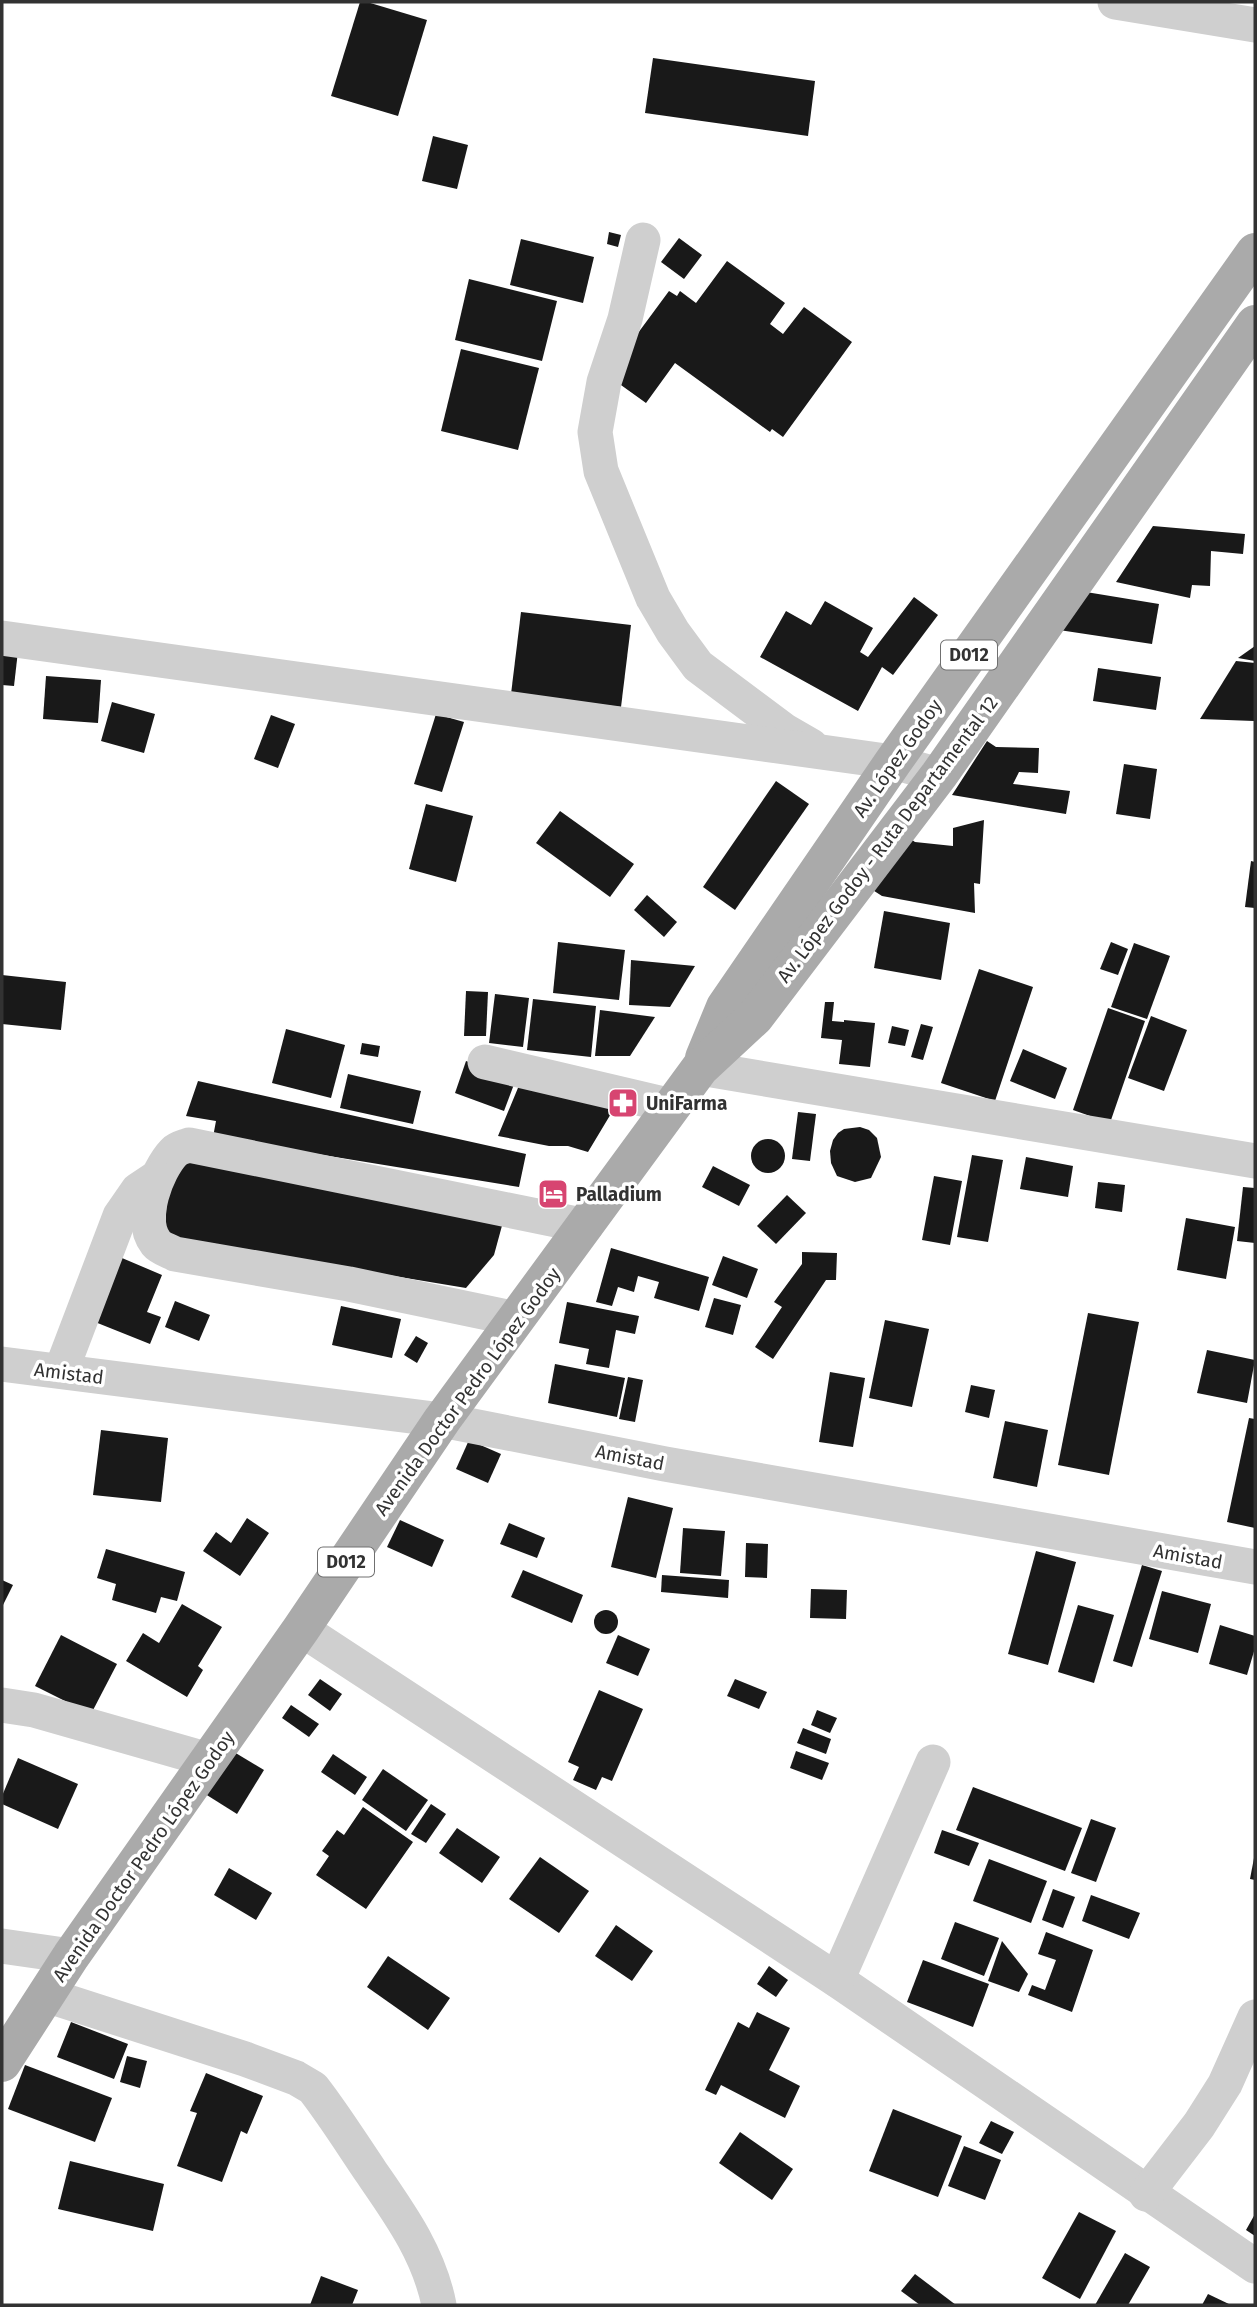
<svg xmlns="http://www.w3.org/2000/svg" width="1257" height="2307" viewBox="0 0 1257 2307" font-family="'Fira Sans',sans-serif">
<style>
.building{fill:#191919}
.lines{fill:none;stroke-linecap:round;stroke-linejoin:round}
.minor{stroke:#cfcfcf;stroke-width:35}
.major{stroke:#aaa;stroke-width:38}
.labels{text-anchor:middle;stroke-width:7;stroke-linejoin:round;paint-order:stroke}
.shield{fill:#fff;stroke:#707070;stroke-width:2}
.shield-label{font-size:18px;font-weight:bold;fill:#323232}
.street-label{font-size:19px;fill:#323232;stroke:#fff}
.poi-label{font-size:19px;font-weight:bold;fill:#323232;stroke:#fff;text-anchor:start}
</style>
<rect width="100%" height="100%" fill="#fff"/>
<!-- building -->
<g class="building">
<path d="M360,2h7l60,18 -29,96 -67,-20z"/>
<path d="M653,58l162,23 -7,55 -163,-23z"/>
<path d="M433,136l35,9 -11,44 -35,-8z"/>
<path d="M609,232l12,3 -3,12 -11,-3z"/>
<path d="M679,238l23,17 -18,24 -23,-17z"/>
<path d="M521,239l73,18 -11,46 -73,-18z"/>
<path d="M727,261l58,42 -15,21 13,10 21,-27 48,35 -69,95 -11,-8 -2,3 -95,-69 -29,40 -39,-28 62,-84 8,5 3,-5 16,12z"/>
<path d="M469,279l88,22 -15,60 -87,-21z"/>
<path d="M461,349l78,19 -21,82 -77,-19z"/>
<path d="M1153,526l92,8 -2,20 -32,-3 -1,35 -18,-1 -2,13 -74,-16z"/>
<path d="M1086,592l73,12 -7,40 -93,-14z"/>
<path d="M914,597l24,18 -45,60 -11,-8 -24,44 -98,-54 26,-46 25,14 14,-24 48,27 -13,24 8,5z"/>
<path d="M521,612l110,13 -10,82 -110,-13z"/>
<path d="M1255,646v15l-17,-3z"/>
<path d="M2,649l16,2 -4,35 -12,-1z"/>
<path d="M1236,661l19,2 -1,58 -54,-2z"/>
<path d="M1098,668l63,9 -5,33 -63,-9z"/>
<path d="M46,676l55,4 -3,43 -55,-4z"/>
<path d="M112,702l43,12 -11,39 -43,-12z"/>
<path d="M436,714l28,8 -22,70 -28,-8z"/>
<path d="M271,715l24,9 -17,44 -24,-9z"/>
<path d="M987,741l9,6 43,1 -1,25 -19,-1 -6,12 57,7 -4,23 -114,-19z"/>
<path d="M1124,764l33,5 -7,50 -34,-5z"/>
<path d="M776,781l33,23 -74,106 -32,-23z"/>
<path d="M426,804l47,12 -17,66 -47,-13z"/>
<path d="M560,811l74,53 -24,33 -74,-54z"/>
<path d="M984,820l-4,64 -6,-1 1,30 -93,-17 -14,-9 33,-55 14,10 38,4v-18z"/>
<path d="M1251,861l4,1v46l-10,-1z"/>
<path d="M647,895l30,27 -13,15 -30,-27z"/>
<path d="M884,911l66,12 -9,57 -67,-12z"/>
<path d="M558,942l67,8 -6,50 -66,-7z"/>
<path d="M1111,942l17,7 -10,26 -18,-6z"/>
<path d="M1134,943l36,13 -23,63 -36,-12z"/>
<path d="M631,960l64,6 -25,41 -41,-2z"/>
<path d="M979,969l54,18 -38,114 -54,-18z"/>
<path d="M2,975l64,7 -5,48 -59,-6z"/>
<path d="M466,991l22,1 -2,44h-22z"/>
<path d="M495,994l34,4 -6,49 -34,-4z"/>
<path d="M533,999l63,7 -5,51 -64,-7z"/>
<path d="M825,1002h9l-2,19 12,1v-2l31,3 -5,44 -31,-3 3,-24 -21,-2z"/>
<path d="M1108,1008l37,13 -35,102 -37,-13z"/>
<path d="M600,1010l55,7 -25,39h-35z"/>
<path d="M1151,1016l36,14 -23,61 -36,-13z"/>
<path d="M921,1024l12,3 -10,33 -12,-3z"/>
<path d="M892,1026l17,4 -4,16 -17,-3z"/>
<path d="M286,1029l59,16 -14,53 -59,-15z"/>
<path d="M362,1043l18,3 -2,11 -18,-3z"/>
<path d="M1023,1049l44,19 -12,31 -45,-18z"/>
<path d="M466,1061l50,18 -12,32 -49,-18z"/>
<path d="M348,1074l73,17 -8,33 -73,-16z"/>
<path d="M198,1081l328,73 -7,33 -306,-50 3,-16 -30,-5z"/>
<path d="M520,1083l98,19 -30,50 -20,-6h-19l-51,-10z"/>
<path d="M798,1112l18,2 -6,47 -18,-2z"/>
<path d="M860,1127l9,3 8,8 4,19 -10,21 -16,4 -18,-6 -6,-13 -1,-12 3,-11 5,-7 6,-4z"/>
<circle cx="768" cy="1156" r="17"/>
<path d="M182,1152l324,59 -12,44 -28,33 -301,-50 2,-45z"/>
<path d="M972,1155l31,5 -15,82 -31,-5z"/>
<path d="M1026,1157l47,9 -5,31 -48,-8z"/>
<path d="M713,1166l37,19 -11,21 -37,-19z"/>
<path d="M934,1176l28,5 -12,64 -28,-5z"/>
<path d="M1098,1182l27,3 -3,27 -27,-4z"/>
<path d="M1243,1187l12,1v55l-18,-2z"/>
<path d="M787,1195l19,18 -30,31 -19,-18z"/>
<path d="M1186,1218l49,9 -9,52 -49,-9z"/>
<path d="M611,1248l98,29 -10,34 -45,-13 5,-16 -21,-6 -4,16 -16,-5 -6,19 -16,-4z"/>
<path d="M802,1252l35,1 -1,27h-10l-53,79 -18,-12 27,-40 -8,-5 28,-38z"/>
<path d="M723,1256l35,13 -11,29 -35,-13z"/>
<path d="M122,1258l40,17 -15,37 14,5 -11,27 -55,-22z"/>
<path d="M714,1298l27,7 -8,30 -28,-8z"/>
<path d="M175,1301l35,14 -11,26 -34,-14z"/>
<path d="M567,1302l72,14 -4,18 -19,-4 -7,38 -23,-4 3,-15 -30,-6z"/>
<path d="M341,1306l60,13 -9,39 -60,-13z"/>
<path d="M1088,1313l51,9 -30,153 -51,-10z"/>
<path d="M885,1320l44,9 -17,78 -43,-9z"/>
<path d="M416,1336l12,7 -11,20 -13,-8z"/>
<path d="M1207,1350l48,10 -8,43 -50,-10z"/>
<path d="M555,1364l70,14 -8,39 -69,-14z"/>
<path d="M830,1372l35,6 -12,69 -34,-5z"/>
<path d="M628,1377l15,3 -8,42 -16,-3z"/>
<path d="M971,1385l24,5 -6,28 -24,-6z"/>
<path d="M1249,1418l6,1v109l-28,-6z"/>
<path d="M1005,1421l43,9 -11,57 -44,-9z"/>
<path d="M101,1430l67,8 -7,64 -68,-7z"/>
<path d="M469,1440l32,14 -13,29 -32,-14z"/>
<path d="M628,1497l45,11 -17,70 -45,-11z"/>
<path d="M247,1518l22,15 -29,43 -37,-25 13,-19 15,11z"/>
<path d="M400,1520l44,20 -12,27 -45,-20z"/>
<path d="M509,1523l36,15 -8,20 -37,-14z"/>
<path d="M683,1528l42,3 -4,45 -41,-3z"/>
<path d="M746,1543l22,1 -1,34 -22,-1z"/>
<path d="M106,1549l79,23 -8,29 -16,-4 -5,16 -44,-13 4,-16 -19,-6z"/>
<path d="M1036,1551l40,11 -28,103 -40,-11z"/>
<path d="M1142,1565l20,6 -30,96 -19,-6z"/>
<path d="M523,1570l60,25 -11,28 -61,-26z"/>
<path d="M662,1575l67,5 -1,18 -67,-6z"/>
<path d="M2,1580l11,5 -11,22z"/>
<path d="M811,1589l36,1 -1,29 -36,-1z"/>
<path d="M1162,1591l49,13 -13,49 -49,-14z"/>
<path d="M182,1604l40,23 -24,39 5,4 -16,27 -61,-36 17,-28 16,10z"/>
<path d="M1078,1605l36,10 -20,68 -36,-11z"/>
<circle cx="606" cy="1622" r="12"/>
<path d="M1220,1625l35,11v12l-8,27 -38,-11z"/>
<path d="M61,1635l56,29 -26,50 -56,-28z"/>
<path d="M618,1635l32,14 -12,27 -32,-13z"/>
<path d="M320,1679l22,15 -12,17 -22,-16z"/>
<path d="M735,1679l32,13 -8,17 -32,-13z"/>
<path d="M599,1690l44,19 -31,72 -10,-4 -6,13 -23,-10 6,-13 -11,-5z"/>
<path d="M291,1705l28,19 -10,13 -27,-19z"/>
<path d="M817,1710l20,8 -7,15 -19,-8z"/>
<path d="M803,1728l28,11 -5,15 -29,-11z"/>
<path d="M229,1749l35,21 -27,44 -35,-22z"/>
<path d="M796,1751l33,12 -7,17 -32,-12z"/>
<path d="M333,1754l34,23 -12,18 -34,-23z"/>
<path d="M18,1758l60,26 -20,45 -56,-25v-8z"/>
<path d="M383,1769l45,31 -22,31 -44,-31z"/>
<path d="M973,1787l109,41 -17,43 -109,-41z"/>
<path d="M431,1804l15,10 -20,29 -15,-9z"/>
<path d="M363,1807l50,35 -47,67 -50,-34 13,-19 -7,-5 15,-21 7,5z"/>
<path d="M1091,1819l25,9 -20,54 -25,-9z"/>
<path d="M457,1828l43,29 -18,26 -43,-30z"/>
<path d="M942,1830l37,13 -10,23 -35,-13z"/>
<path d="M540,1857l49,34 -30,42 -50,-34z"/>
<path d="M1254,1858h1v22l-5,-1z"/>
<path d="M989,1859l58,22 -16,42 -58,-22z"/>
<path d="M229,1868l43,25 -16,27 -42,-25z"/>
<path d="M1053,1889l22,8 -12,31 -21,-8z"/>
<path d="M1091,1895l49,18 -11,26 -47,-18z"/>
<path d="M955,1922l44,16 -15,38 -43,-17z"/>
<path d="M616,1925l37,26 -21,30 -37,-25z"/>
<path d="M1046,1932l47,18 -21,62 -44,-17 4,-10 13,5 11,-30 -18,-6z"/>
<path d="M1002,1941l26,33 -9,18 -31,-11z"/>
<path d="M388,1956l62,42 -22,32 -61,-43z"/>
<path d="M923,1960l66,24 -16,43 -66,-25z"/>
<path d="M769,1966l19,14 -12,17 -19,-13z"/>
<path d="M757,2012l33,16 -21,42 31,16 -15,32 -64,-33 -5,10 -11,-5 33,-68 11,6z"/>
<path d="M71,2022l57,22 -14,35 -57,-22z"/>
<path d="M127,2056l20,5 -7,27 -20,-6z"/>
<path d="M25,2065l87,33 -17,44 -87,-33z"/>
<path d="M206,2073l57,23 -16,38 -6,-3 -19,51 -45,-16 20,-53 -7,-2z"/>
<path d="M893,2109l69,27 -24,61 -69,-26z"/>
<path d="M991,2121l23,11 -12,22 -23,-11z"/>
<path d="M740,2132l53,37 -21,31 -53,-37z"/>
<path d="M964,2146l37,14 -16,40 -37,-14z"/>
<path d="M70,2161l94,23 -11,47 -95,-22z"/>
<path d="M1079,2212l37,19 -36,68 -38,-21z"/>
<path d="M1255,2214v22l-9,-6z"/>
<path d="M1125,2253l25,14 -22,38h-33z"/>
<path d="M915,2274l41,31h-36l-19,-14z"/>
<path d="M321,2276l37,14 -6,15h-42z"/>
<path d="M1208,2294l23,11h-29z"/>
</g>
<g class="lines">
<!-- minor -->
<g class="minor">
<path d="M1115,2l140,23"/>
<path d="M643,240l-18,79 -21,63 -9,50 6,39 52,127 20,34 25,34 87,65 26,15"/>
<path d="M2,638l891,124 46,13"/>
<path d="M485,1062l187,44"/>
<path d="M700,1068l555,93"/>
<path d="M517,1319l-168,-35 -174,-30c-6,-3 -15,-6 -19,-11 -18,-23 0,-72 18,-91 4,-4 10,-5 15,-7l397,81"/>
<path d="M2,1364l440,56 223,44 590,103"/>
<path d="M61,1371l59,-155 18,-26 18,-12"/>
<path d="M301,1629l536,351 418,286"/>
<path d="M2,1705l32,5 175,50"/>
<path d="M2,1946l69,10"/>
<path d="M837,1980l96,-218"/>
<path d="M46,1995l199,64 51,19 17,10c21,27 39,56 58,84 29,42 58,82 68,133"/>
<path d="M1146,2194l53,-69 26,-41 30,-67"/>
</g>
<!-- major -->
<g class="major">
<path d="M704,1058l21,-51 168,-245 362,-510"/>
<path d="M2,2063l69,-107 230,-327 141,-209 258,-352 55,-51 184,-242 316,-451"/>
</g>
</g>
<!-- icons -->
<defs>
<g id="pharmacy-square" transform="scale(1.575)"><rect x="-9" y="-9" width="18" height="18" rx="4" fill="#d74571" stroke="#fff"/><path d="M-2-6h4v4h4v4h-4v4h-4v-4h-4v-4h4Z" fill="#fff"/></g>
<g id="hotel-square" transform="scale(1.575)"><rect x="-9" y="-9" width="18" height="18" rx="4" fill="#d74571" stroke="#fff"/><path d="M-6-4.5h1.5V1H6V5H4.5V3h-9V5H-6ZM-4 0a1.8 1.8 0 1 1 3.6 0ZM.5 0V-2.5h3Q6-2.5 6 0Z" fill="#fff"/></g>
</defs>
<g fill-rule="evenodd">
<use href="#pharmacy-square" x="623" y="1103"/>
<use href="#hotel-square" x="553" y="1194"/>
</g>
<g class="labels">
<!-- shield labels -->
<g class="shield">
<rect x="941" y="640.5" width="56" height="29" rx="5"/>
<rect x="318" y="1547.5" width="56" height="29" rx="5"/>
</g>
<g class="shield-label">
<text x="969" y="661">D012</text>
<text x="346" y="1568">D012</text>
</g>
<!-- street labels -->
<g class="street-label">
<text transform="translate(897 758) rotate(-55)" y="7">Av. López Godoy</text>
<text transform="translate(887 839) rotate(-53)" y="7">Av. López Godoy - Ruta Departamental 12</text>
<text transform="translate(69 1373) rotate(7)" y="7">Amistad</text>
<text transform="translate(467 1391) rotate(-54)" y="7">Avenida Doctor Pedro López Godoy</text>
<text transform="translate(630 1457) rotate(11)" y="7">Amistad</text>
<text transform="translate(1188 1556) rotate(10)" y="7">Amistad</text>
<text transform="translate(143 1856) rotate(-55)" y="7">Avenida Doctor Pedro López Godoy</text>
</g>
<!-- poi labels -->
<g class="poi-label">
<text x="646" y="1110">UniFarma</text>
<text x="576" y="1201">Palladium</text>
</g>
</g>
<!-- border -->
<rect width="1257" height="2307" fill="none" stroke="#323232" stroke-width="7"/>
</svg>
